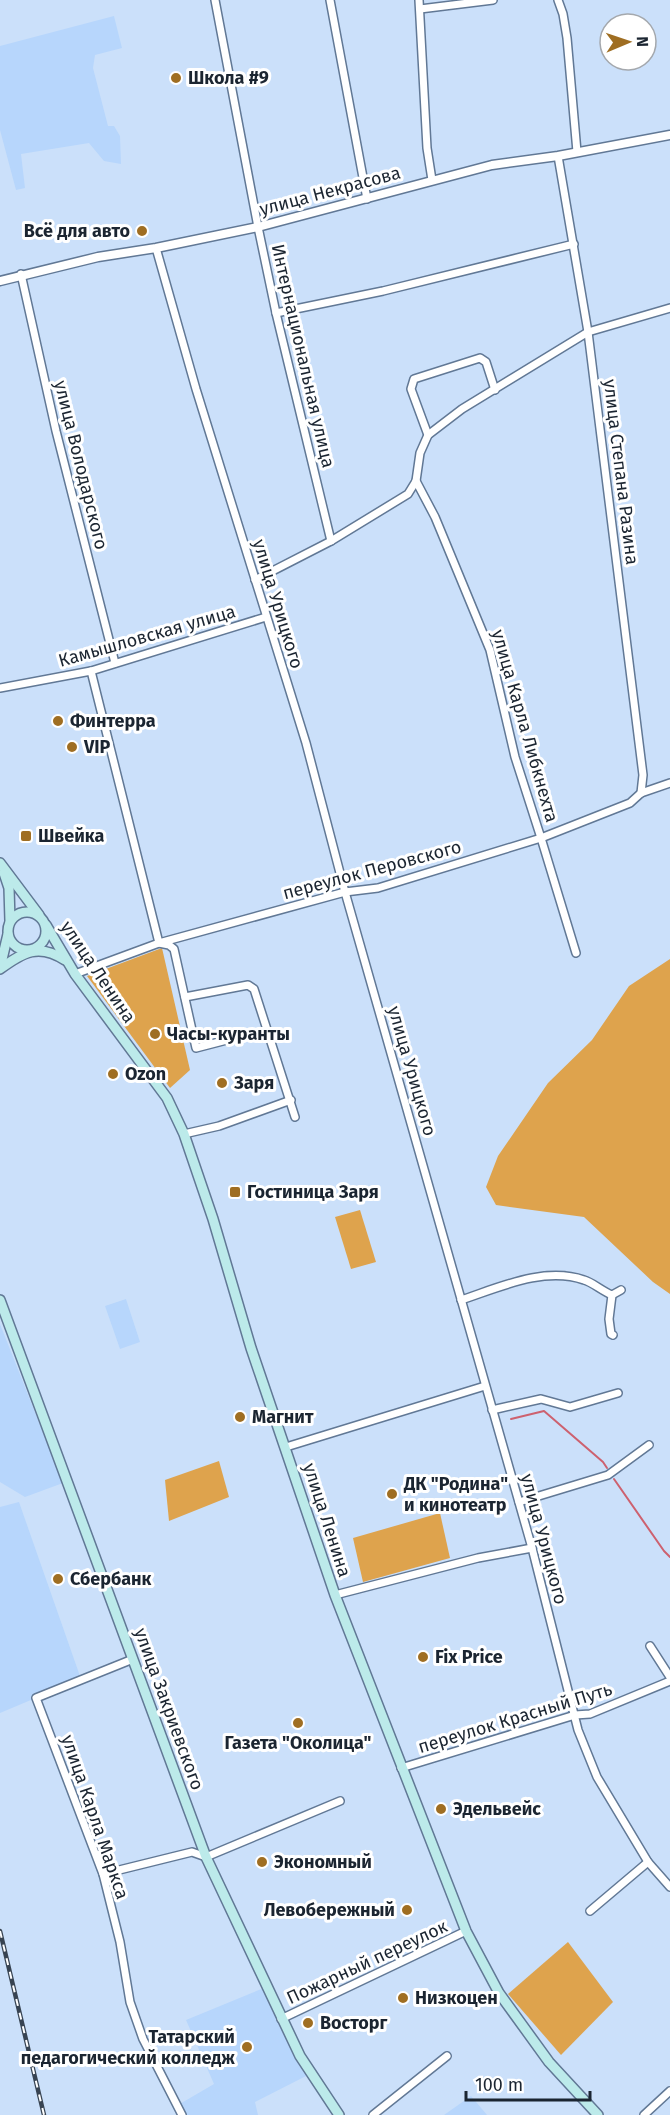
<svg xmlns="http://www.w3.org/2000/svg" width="670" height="2115" viewBox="0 0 670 2115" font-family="'Fira Sans',sans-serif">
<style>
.built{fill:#b7d6fc}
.green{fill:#dea34d}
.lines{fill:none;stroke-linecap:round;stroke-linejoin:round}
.stream{stroke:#cd616f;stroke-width:2}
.minor-casing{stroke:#617895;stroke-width:10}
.tertiary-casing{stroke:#617895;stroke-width:11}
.secondary-casing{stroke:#617895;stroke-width:12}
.minor{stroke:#fff;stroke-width:7}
.tertiary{stroke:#fff;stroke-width:8}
.secondary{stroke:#bceaea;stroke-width:9}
.rail-casing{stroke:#384452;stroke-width:4.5}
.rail{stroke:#fff;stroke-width:2;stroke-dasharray:7;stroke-linecap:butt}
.poi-dot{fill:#9f6e22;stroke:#fff;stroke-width:2}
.labels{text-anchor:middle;stroke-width:6;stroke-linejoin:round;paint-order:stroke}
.poi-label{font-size:18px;font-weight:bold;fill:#1b2531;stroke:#fff;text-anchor:start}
.street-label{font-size:18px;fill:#1b2531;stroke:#fff}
</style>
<rect width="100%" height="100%" fill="#cbe0fa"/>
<!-- built -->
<g class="built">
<path d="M114,16l8,32 -27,7 -2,13 15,58h6l6,10 1,28 -17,-3 -15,-18 -68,11 4,34 -9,2 -16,-60v-84z"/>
<path d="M126,1299l14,43 -20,7 -15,-43z"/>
<path d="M0,1324l63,159 -38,14 -25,-15z"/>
<path d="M19,1502l62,177 -81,34v-206z"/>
<path d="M266,1987l44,87 -55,28 3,13h-74l-6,-10 36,-21 -28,-64z"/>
<path d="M471,2096l16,19h-43z"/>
</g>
<!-- green -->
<g class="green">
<path d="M162,948l28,122 -20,18 -83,-112z"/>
<path d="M670,959v335l-17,-12 -69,-65 -88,-12 -10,-18 12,-31 50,-73 44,-43 37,-54z"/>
<path d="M360,1210l16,52 -25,7 -16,-52z"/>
<path d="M219,1461l10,36 -60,24 -4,-41z"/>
<path d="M440,1513l10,45 -87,24 -10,-44z"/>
<path d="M568,1942l45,60 -52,53 -53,-61z"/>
</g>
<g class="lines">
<!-- stream -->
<g class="stream">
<path d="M511,1419l33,-8 59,51 4,6"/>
<path d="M614,1479l50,72 6,6"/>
</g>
<!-- minor casing -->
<g class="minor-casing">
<g id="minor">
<path d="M215,0l43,227 18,86 55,228"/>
<path d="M330,0l37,199"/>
<path d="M419,0l8,148 5,32"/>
<path d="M558,0l5,14 4,24 10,114"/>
<path d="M420,9l73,-9"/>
<path d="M558,156l30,176 55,443 -2,18"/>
<path d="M156,248l40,141 110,354 39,149 187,656 46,182 19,47 51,85 22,25"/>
<path d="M21,274l35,157 59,232"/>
<path d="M276,313l107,-22 191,-47"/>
<path d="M428,435l-17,-46 3,-10 66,-21 6,4 9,28"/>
<path d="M416,481l19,36 55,133 25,107 26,81 35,115"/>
<path d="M255,580l76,-39 77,-47 8,-13 4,-28 8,-18 34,-26 126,-77 82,-24"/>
<path d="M91,671l68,272 10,2 5,4 22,99 50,-13"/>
<path d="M0,688l91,-17 175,-54"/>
<path d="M75,974l84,-31 186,-51 33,-4 163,-50 89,-35 11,-10 29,-10"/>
<path d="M185,997l63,-12 6,4 41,128"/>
<path d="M184,1134l35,-8 72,-26"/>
<path d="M612,1295l-3,24 2,15 2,1"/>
<path d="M461,1300c37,-12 83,-34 123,-20 8,2 18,11 28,15l9,-5"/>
<path d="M492,1410l49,-11 29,8 48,-14"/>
<path d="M286,1447l199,-61"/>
<path d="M519,1502l89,-27 41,-30"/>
<path d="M335,1595l143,-37 54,-10"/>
<path d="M650,1646l20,31"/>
<path d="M133,1659l-97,39 67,176 17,68 10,60 13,37 39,76"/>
<path d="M401,1768l174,-53 15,-1 80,-33"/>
<path d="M103,1874l89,-22 14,5 134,-56"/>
<path d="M590,1911l58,-49"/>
<path d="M281,2019l185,-88"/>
<path d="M373,2115l74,-59"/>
<path d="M644,2115l26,-24"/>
</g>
</g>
<!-- tertiary casing -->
<g class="tertiary-casing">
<path id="tertiary" d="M0,281l98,-24 58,-9 102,-21 234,-62 66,-9 112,-21"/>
</g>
<!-- secondary casing -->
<g class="secondary-casing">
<g id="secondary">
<path d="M0,863l39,52"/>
<path d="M4,873l5,15 1,33"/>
<circle cx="27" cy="931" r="19"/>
<path d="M46,925l29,49 92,124 17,36 29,85 38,129 84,247 131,336 33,62 50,69 49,53"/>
<path d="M0,968l8,-34"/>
<path d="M0,969c23,-17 39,-26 65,-9"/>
<path d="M0,1300l206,557 94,199 39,59"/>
</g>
</g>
<!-- minor -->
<use href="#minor" class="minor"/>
<!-- tertiary -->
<use href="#tertiary" class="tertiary"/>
<!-- secondary -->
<use href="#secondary" class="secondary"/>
<!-- rail casing -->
<g class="rail-casing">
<path id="rail" d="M0,1931l44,184"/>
</g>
<!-- rail -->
<use href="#rail" class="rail"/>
</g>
<!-- markers -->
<g class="poi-dot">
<circle cx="176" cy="78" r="6"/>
<circle cx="142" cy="231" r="6"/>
<circle cx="58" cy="721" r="6"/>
<circle cx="72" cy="747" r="6"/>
<rect x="20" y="830" width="12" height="12" rx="3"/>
<circle cx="155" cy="1034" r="6"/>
<circle cx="113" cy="1074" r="6"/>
<circle cx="222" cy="1083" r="6"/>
<rect x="229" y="1186" width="12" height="12" rx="3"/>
<circle cx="240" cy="1417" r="6"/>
<circle cx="392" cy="1494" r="6"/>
<circle cx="58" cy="1579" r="6"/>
<circle cx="423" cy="1657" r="6"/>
<circle cx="298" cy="1723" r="6"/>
<circle cx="441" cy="1809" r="6"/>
<circle cx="262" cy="1862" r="6"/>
<circle cx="407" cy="1910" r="6"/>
<circle cx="403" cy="1998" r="6"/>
<circle cx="308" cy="2023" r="6"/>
<circle cx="247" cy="2047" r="6"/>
</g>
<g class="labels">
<!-- poi labels -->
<g class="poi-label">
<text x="188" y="84">Школа #9</text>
<text x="130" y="237" text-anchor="end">Всё для авто</text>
<text x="70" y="727">Финтерра</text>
<text x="84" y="753">VIP</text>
<text x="38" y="842">Швейка</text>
<text x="167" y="1040">Часы-куранты</text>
<text x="125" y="1080">Ozon</text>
<text x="234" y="1089">Заря</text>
<text x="247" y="1198">Гостиница Заря</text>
<text x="252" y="1423">Магнит</text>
<text x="404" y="1490">ДК "Родина"<tspan x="404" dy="21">и кинотеатр</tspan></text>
<text x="70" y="1585">Сбербанк</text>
<text x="435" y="1663">Fix Price</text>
<text x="298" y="1749" text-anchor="middle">Газета "Околица"</text>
<text x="453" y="1815">Эдельвейс</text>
<text x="274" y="1868">Экономный</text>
<text x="395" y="1916" text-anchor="end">Левобережный</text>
<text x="415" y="2004">Низкоцен</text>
<text x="320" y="2029">Восторг</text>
<text x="235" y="2043" text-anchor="end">Татарский<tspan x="235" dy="21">педагогический колледж</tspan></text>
</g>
<!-- street labels -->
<g class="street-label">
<text transform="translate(330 191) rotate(-15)" y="6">улица Некрасова</text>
<text transform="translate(303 356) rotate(77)" y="6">Интернациональная улица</text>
<text transform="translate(81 465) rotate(76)" y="6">улица Володарского</text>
<text transform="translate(621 472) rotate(83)" y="6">улица Степана Разина</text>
<text transform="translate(278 604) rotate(73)" y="6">улица Урицкого</text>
<text transform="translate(147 636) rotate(-16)" y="6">Камышловская улица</text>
<text transform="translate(525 726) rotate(74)" y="6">улица Карла Либкнехта</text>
<text transform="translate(372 870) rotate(-15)" y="6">переулок Перовского</text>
<text transform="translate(98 972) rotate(56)" y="6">улица Ленина</text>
<text transform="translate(412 1071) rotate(74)" y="6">улица Урицкого</text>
<text transform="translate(327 1520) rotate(72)" y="6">улица Ленина</text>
<text transform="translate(544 1539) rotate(75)" y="6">улица Урицкого</text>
<text transform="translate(169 1709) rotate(70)" y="6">улица Закриевского</text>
<text transform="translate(515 1718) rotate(-17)" y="6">переулок Красный Путь</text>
<text transform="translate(95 1817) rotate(71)" y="6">улица Карла Маркса</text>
<text transform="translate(367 1962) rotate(-25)" y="6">Пожарный переулок</text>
</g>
</g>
<!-- north arrow -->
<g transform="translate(628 42) rotate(88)"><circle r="28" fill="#ffffff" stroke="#a4a8ad" stroke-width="1.5"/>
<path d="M0-4.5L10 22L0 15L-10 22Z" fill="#9f6e22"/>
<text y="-9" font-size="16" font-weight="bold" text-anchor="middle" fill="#1b2531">N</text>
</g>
<!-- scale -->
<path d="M466 2091v9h124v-9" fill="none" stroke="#1b2531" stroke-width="3"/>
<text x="475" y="2091" font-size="18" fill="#1b2531" stroke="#ffffff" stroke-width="4.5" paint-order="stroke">100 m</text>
</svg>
